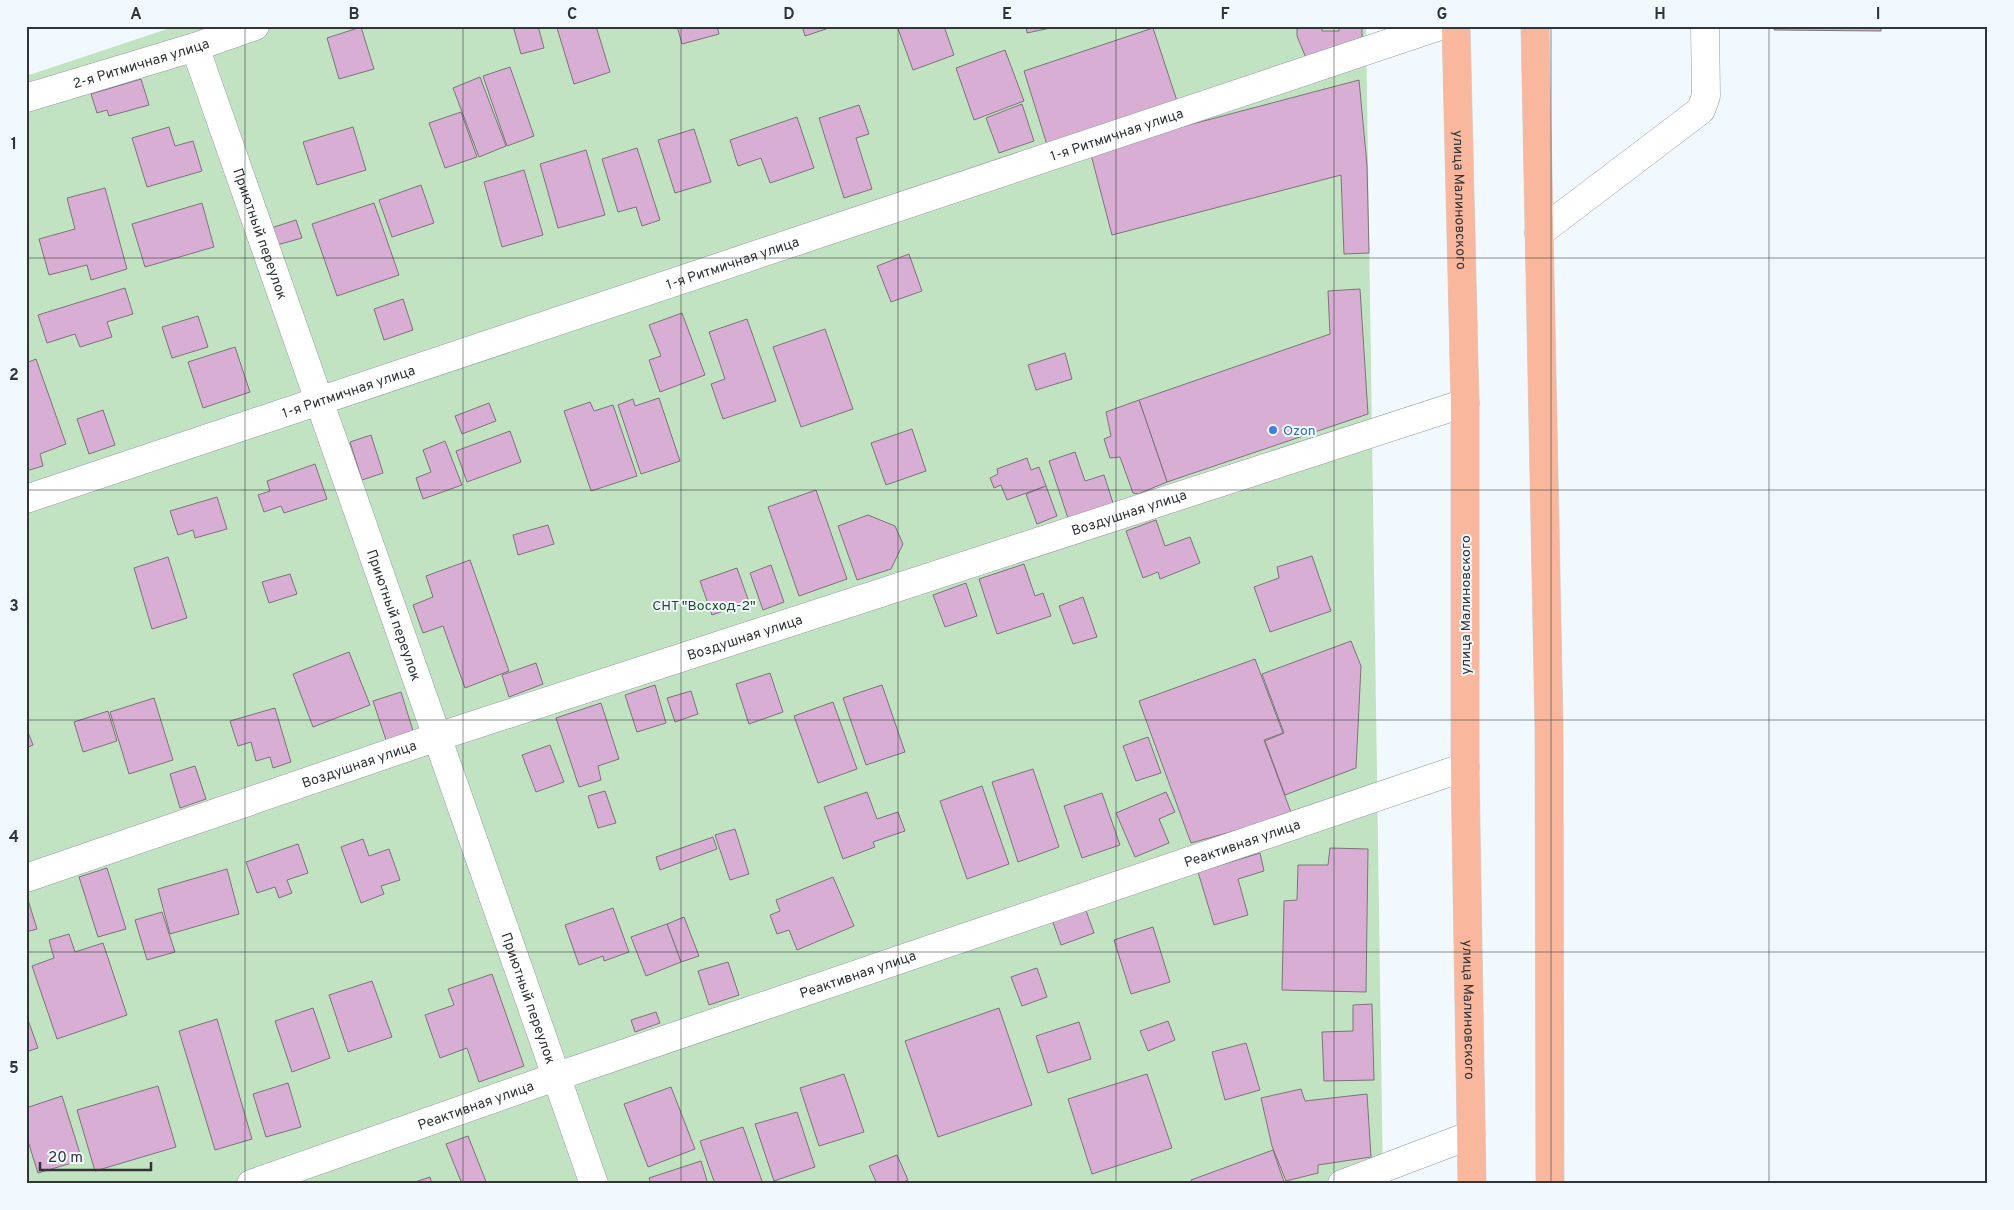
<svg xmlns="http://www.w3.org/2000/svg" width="2014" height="1210" viewBox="0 0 2014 1210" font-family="Overpass,sans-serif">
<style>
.green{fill:#c2e3c1}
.building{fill:#d9aed5;stroke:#7c747a}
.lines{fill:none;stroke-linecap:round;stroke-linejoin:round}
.minor-casing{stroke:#939ba2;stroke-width:29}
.highway-casing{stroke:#d2d3d3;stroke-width:29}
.minor{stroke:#fff;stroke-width:28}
.highway{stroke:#f9b89e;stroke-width:28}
.grid{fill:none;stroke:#313538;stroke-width:1;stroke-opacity:0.55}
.shop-dot{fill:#3f7fe0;stroke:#f1f8fe;stroke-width:2}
.labels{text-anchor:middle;stroke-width:4;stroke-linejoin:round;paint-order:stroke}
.street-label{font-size:14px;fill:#313538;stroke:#f1f8fe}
.shop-label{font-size:14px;fill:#366cbe;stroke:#f1f8fe;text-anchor:start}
.park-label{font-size:14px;fill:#1b521d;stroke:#f1f8fe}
.neatline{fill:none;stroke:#313538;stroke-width:2}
.grid-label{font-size:16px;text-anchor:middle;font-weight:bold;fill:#313538}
</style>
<rect width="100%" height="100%" fill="#f1f8fe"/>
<!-- green -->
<path class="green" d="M176,26h1190l17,1158h-1357v-1108z"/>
<!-- building -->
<g class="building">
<path d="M513,26h25l6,22 -23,6z"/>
<path d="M563,26h33l14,46 -36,12 -17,-56z"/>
<path d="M677,26h40l2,8 -37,10z"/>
<path d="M802,26h33l-30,10z"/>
<path d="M897,26h47l10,29 -41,15z"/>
<path d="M1026,26h29v1l-28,6z"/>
<path d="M1297,26h25v5h17v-5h23v15l-56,17 -9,-22z"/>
<path d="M1774,26h107v5l-107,-1z"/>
<path d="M361,27l13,42 -35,10 -12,-41z"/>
<path d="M1153,28l25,76 -130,44 -24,-77z"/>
<path d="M1005,50l19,51 -50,19 -18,-52z"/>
<path d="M510,67l24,69 -27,10 -24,-70z"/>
<path d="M480,77l26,69 -27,11 -26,-69z"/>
<path d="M141,79l8,26 -40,11 -2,-6 -10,3 -6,-19z"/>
<path d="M1359,80l8,85 2,88 -25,1 -3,-79 -229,60 -22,-84z"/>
<path d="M1022,104l12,37 -35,12 -13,-35z"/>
<path d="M859,105l10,29 -13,4 16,51 -28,9 -25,-80z"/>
<path d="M461,112l16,45 -32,11 -16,-45z"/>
<path d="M797,117l17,51 -44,15 -9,-25 -23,8 -8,-26z"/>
<path d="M169,127l6,19 18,-5 9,30 -55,16 -15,-49z"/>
<path d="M353,127l13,43 -49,15 -14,-43z"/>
<path d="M694,129l17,53 -36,11 -17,-53z"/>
<path d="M637,148l23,72 -18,6 -6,-19 -18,5 -16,-53z"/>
<path d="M586,150l19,65 -47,13 -18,-64z"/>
<path d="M524,170l19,65 -41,12 -18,-65z"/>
<path d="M421,185l13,38 -42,14 -13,-37z"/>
<path d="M105,188l22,81 -36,11 -4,-15 -38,10 -10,-36 36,-10 -8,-31z"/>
<path d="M202,203l12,44 -69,20 -13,-43z"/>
<path d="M374,203l25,72 -62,21 -25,-72z"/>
<path d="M296,220l6,18 -25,7 -6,-17z"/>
<path d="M909,254l13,37 -31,11 -14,-36z"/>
<path d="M125,288l8,26 -26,8 5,15 -32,10 -5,-13 -28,9 -9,-28z"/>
<path d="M1360,289l8,125 -201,68 -28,-82 191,-66 -2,-43z"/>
<path d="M403,299l10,31 -29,10 -10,-31z"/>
<path d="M682,313l23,62 -45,17 -11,-32 12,-4 -12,-31z"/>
<path d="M198,316l10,31 -36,11 -10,-31z"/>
<path d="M747,319l29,82 -53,18 -12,-35 14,-5 -16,-47z"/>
<path d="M825,329l28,80 -52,18 -28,-80z"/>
<path d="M235,347l15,45 -47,16 -15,-46z"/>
<path d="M1065,353l7,26 -36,11 -8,-25z"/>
<path d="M36,359l30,85 -26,10 3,12 -17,5v-108z"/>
<path d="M659,398l21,63 -39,13 -23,-69 15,-6 2,7z"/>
<path d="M1139,400l28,82 -29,12 -5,-1 -13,-36 -10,1 -6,-19 7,-3 -5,-24z"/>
<path d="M590,402l4,9 19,-6 24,71 -46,15 -27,-80z"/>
<path d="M489,403l7,18 -34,13 -7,-18z"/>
<path d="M103,410l12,35 -26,9 -12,-35z"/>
<path d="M912,429l14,42 -40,14 -15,-42z"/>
<path d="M510,431l11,31 -54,20 -11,-31z"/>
<path d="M371,435l12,38 -21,7 -12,-38z"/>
<path d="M445,441l17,44 -39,14 -7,-21 15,-6 -8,-22z"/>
<path d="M1075,452l10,29 19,-6 9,28 -45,15 -19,-57z"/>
<path d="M1027,458l4,12 8,-3 7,19 -39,14 -6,-15 -7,3 -4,-10 8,-4 -1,-5z"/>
<path d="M315,464l12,35 -43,14 -3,-7 -17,6 -6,-17 12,-4 -3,-10z"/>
<path d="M1046,486l11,30 -20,8 -11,-30z"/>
<path d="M816,490l31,89 -48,17 -31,-89z"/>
<path d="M217,497l10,32 -32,9 -2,-8 -15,5 -8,-24z"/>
<path d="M868,515l27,11 8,18 -12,25 -34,11 -19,-54z"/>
<path d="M1156,520l9,26 25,-9 10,26 -40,16 -2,-7 -15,6 -17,-47z"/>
<path d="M548,525l6,19 -36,11 -5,-20z"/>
<path d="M1312,556l19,55 -61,21 -16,-45 25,-9 -2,-11z"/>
<path d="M168,557l19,61 -35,11 -18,-61z"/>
<path d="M470,560l39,111 -44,17 -22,-62 -20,7 -10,-28 20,-8 -7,-21z"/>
<path d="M1024,564l11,32 8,-3 8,23 -54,18 -18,-55z"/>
<path d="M771,565l13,37 -21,8 -13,-37z"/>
<path d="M737,568l12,34 -37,13 -12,-34z"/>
<path d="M290,574l7,20 -28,9 -7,-21z"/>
<path d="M966,583l11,33 -32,11 -12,-32z"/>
<path d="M1083,597l14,40 -24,7 -14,-38z"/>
<path d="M1351,641l10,25 -5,102 -71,27 -20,-54 19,-8 -22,-59z"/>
<path d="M349,652l21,53 -57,22 -20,-53z"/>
<path d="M1255,659l28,74 -19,7 28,75 -101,28 -52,-142z"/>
<path d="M536,663l7,21 -34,13 -7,-22z"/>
<path d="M770,673l13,39 -34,12 -13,-40z"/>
<path d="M655,685l11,38 -29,9 -12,-37z"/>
<path d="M882,685l23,67 -39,13 -23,-67z"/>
<path d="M691,691l7,23 -23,8 -8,-24z"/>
<path d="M401,692l13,42 -27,9 -14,-42z"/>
<path d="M154,698l19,62 -44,14 -19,-62z"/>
<path d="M833,702l24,67 -39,14 -24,-67z"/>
<path d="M601,703l18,56 -21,7 3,14 -22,7 -23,-69z"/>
<path d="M275,708l16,54 -18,6 -3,-11 -14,4 -5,-19 -13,4 -8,-25z"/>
<path d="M108,711l9,30 -34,11 -9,-30z"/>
<path d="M26,727l7,18 -7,3z"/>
<path d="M1148,737l13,36 -25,8 -13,-35z"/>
<path d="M550,745l14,37 -28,10 -14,-37z"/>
<path d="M195,766l11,33 -26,9 -10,-34z"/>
<path d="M1033,769l26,78 -41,15 -26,-80z"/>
<path d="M982,786l27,78 -42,15 -27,-78z"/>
<path d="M605,791l11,32 -18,5 -10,-32z"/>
<path d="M867,792l10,27 21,-7 7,19 -32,11 2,5 -32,12 -19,-52z"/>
<path d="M1166,792l9,20 -16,7 10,24 -34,14 -19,-44z"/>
<path d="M1102,793l18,52 -38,13 -18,-52z"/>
<path d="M735,829l14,45 -19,6 -15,-45z"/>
<path d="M713,837l4,12 -57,21 -4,-13z"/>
<path d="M363,839l6,17 20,-7 11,31 -19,6 3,8 -23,9 -20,-56z"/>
<path d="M298,844l10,29 -21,7 5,13 -13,5 -4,-11 -18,6 -11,-31z"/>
<path d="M1330,848l38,1 -2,143 -84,-2 2,-89 13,-1 1,-35h30z"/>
<path d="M1260,853l4,18 -26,8 10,36 -34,10 -16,-53z"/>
<path d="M107,868l19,61 -28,8 -19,-60z"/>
<path d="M227,869l12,45 -69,20 -12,-45z"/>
<path d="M833,877l21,49 -57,24 -8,-20 -12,4 -7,-19 10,-4 -4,-11z"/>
<path d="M28,900l9,29 -11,3v-31z"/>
<path d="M1084,905l10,28 -33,12 -10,-28z"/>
<path d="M613,908l16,44 -25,9 -1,-5 -24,9 -14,-40z"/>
<path d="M162,912l13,40 -28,8 -12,-40z"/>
<path d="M684,917l15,39 -18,6 -14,-38z"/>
<path d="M667,924l14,38 -35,14 -15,-39z"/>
<path d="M1153,927l17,55 -39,12 -17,-54z"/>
<path d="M69,934l6,18 28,-9 24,72 -70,24 -25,-73 22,-8 -5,-18z"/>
<path d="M728,962l11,33 -30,10 -11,-34z"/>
<path d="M1037,968l10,29 -25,9 -11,-29z"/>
<path d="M492,974l32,92 -45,16 -12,-34 -27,10 -15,-43 29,-10 -6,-16z"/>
<path d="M372,981l20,56 -44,15 -19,-57z"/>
<path d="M1372,1004l2,76 -50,1 -2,-49 31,-1v-26z"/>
<path d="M313,1008l17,50 -38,14 -17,-51z"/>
<path d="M999,1008l33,97 -94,32 -33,-96z"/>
<path d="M656,1012l4,11 -25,9 -4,-12z"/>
<path d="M26,1014l12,34 -12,4z"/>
<path d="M217,1019l35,120 -37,11 -36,-119z"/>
<path d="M1168,1021l7,19 -27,11 -8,-20z"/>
<path d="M1079,1022l12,37 -43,14 -12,-37z"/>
<path d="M1246,1043l14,47 -35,10 -13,-48z"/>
<path d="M844,1074l20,58 -45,14 -19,-58z"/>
<path d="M1147,1074l25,74 -80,26 -24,-75z"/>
<path d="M288,1083l13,44 -35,10 -13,-43z"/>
<path d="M158,1086l18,61 -81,24 -18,-61z"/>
<path d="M671,1087l24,62 -47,18 -24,-63z"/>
<path d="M1301,1089l4,12 62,-7 4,63 -53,8v8l-32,8 -14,-35 -11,-48z"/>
<path d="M62,1096l20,64 -44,13 -12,-38v-27z"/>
<path d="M797,1112l18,55 -41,14 -19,-57z"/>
<path d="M743,1127l20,57h-48l-15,-43z"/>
<path d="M468,1136l19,48h-25l-16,-40z"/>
<path d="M1273,1150l11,32 -92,2 -1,-4z"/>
<path d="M897,1155l11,25 -9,4h-22l-8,-18z"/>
<path d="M701,1161l7,23h-57l-2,-6z"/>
<path d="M430,1177l2,7h-23z"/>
</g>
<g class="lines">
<!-- minor casing -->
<g class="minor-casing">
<g id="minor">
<path id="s1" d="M195,47l399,1137"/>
<path id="s2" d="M26,98l169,-51 60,-21"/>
<path d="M1539,233l162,-123 5,-14 -1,-70"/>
<path id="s3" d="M26,499l1414,-473"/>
<path id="s4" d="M26,878l411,-141 1028,-334"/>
<path id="s5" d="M251,1184l307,-108 907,-309"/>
<path d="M1342,1184l129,-49"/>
</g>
</g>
<!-- highway casing -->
<g class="highway-casing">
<g id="highway">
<path id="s6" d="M1456,26l9,377v364l7,417"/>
<path d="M1535,26l14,701 1,457"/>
</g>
</g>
<!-- minor -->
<use href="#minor" class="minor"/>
<!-- highway -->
<use href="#highway" class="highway"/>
</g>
<!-- grid -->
<path class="grid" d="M245,26v1158M463,26v1158M681,26v1158M898,26v1158M1116,26v1158M1334,26v1158M1551,26v1158M1769,26v1158M26,258h1962M26,490h1962M26,720h1962M26,952h1962"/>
<!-- markers -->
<circle class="shop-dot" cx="1273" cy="430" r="5"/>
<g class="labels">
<!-- street labels -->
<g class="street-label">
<text dy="5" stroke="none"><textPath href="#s2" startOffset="120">2-я Ритмичная улица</textPath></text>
<text dy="5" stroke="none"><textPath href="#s3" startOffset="1150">1-я Ритмичная улица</textPath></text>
<text dy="5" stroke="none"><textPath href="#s6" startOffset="174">улица Малиновского</textPath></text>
<text dy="5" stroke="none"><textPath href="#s1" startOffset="198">Приютный переулок</textPath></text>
<text dy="5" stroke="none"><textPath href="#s3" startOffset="745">1-я Ритмичная улица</textPath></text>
<text dy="5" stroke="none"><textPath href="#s3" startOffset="340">1-я Ритмичная улица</textPath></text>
<text dy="5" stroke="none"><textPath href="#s4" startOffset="1162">Воздушная улица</textPath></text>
<text transform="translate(1465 605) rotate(-90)" y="5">улица Малиновского</text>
<text dy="5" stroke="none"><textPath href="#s1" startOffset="602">Приютный переулок</textPath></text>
<text dy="5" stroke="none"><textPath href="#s4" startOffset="758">Воздушная улица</textPath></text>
<text dy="5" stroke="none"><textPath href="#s4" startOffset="352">Воздушная улица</textPath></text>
<text dy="5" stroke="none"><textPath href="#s5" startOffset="1048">Реактивная улица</textPath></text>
<text dy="5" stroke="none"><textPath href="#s5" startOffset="642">Реактивная улица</textPath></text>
<text dy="5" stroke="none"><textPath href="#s1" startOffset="1008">Приютный переулок</textPath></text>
<text dy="5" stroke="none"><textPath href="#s6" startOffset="984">улица Малиновского</textPath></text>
<text dy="5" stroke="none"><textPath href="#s5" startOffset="238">Реактивная улица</textPath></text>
</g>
<!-- shop labels -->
<g class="shop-label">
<text x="1283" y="435">Ozon</text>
</g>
<!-- park labels -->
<g class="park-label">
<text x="704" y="610">СНТ "Восход-2"</text>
</g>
</g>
<!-- border -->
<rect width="2014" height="1210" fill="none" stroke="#f1f8fe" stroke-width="55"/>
<!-- scale -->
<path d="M40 1162v8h111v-8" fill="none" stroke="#313538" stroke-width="2.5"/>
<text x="48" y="1162" font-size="15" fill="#313538" stroke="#f1f8fe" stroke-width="4" paint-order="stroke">20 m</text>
<rect x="28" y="28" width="1958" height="1154" class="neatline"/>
<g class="grid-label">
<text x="136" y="19">A</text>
<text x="354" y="19">B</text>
<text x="572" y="19">C</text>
<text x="789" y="19">D</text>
<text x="1007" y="19">E</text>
<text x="1225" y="19">F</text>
<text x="1442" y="19">G</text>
<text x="1660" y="19">H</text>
<text x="1878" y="19">I</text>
<text x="14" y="149">1</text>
<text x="14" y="380">2</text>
<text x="14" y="611">3</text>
<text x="14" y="842">4</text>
<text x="14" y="1073">5</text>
</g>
</svg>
